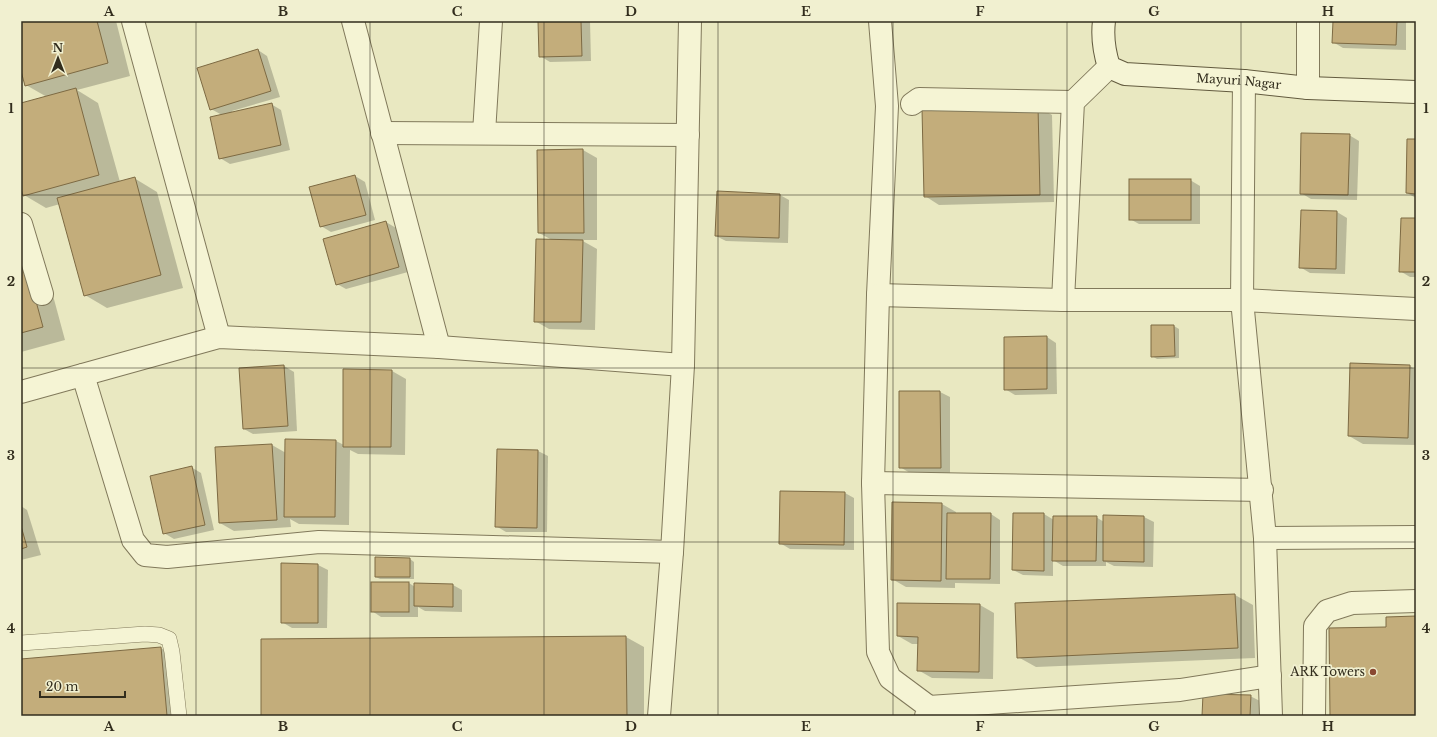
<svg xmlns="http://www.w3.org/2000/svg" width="1437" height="737" viewBox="0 0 1437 737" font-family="'Libre Baskerville',serif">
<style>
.shadow{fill:#0003}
.building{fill:#c3ad7b;stroke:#7d6a43}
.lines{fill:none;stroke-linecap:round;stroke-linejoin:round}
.lane-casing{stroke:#81795b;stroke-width:16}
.street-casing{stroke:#81795b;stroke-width:24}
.secondary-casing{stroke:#625a3e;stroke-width:24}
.lane{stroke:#f5f4d4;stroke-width:15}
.street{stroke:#f5f4d4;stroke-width:22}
.secondary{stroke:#f5f4d4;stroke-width:22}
.grid{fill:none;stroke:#322d1d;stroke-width:1;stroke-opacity:0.55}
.poi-dot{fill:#8a4831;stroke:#f1f0d0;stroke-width:1.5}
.labels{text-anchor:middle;stroke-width:3.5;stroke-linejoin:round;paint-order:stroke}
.street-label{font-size:12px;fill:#322d1d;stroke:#f1f0d0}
.poi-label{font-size:12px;fill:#322d1d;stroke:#f1f0d0;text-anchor:end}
.neatline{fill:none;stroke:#322d1d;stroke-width:1.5}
.grid-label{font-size:13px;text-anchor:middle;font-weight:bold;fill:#322d1d}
</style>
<rect width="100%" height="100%" fill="#e9e8c1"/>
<!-- shadow -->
<g class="shadow">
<path d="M21,21h95l14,55 -53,14 21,13 22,79 14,-4 23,14 26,96 -76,20 -22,-13 -25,-91 -14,4 -22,-13 -3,-10v-81l26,-7 -21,-12 -5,-18z"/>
<path d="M539,21h51l1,40 -41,1 -10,-6z"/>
<path d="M1334,21h72v29l-63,-2 -10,-6z"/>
<path d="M258,50l9,6 13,41 -48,14 1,2 38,-9 10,6 9,40 -60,14 -10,-6 2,-43 -11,-6z"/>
<path d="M1038,107l14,8 2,87 -115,3 -14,-9z"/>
<path d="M1349,135l10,6 -2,59 -46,-1 -10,-6z"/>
<path d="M1416,140v58l-9,-5z"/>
<path d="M583,150l14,8v82h-16l16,9 -2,81 -46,-1 -14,-8 17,-81 -13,-7z"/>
<path d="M355,176l10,6 10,38 -44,12 -10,-6z"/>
<path d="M1190,180l10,6v38h-61l-9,-5z"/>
<path d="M780,195l9,5 -1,43 -62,-2 -10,-5z"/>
<path d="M1302,211l35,1 10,6 -2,56 -35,-1 -10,-6z"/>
<path d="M1416,219v58h-6l-10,-6z"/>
<path d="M386,222l10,6 12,44 -62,17 -9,-5z"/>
<path d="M21,230l17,10 27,100 -44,12z"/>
<path d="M1152,326h22l5,3v29l-22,1 -5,-3z"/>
<path d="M1047,337l9,6 1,51 -42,1 -10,-6z"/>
<path d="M284,366l10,6 3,59 -44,3 -9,-5z"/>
<path d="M1410,366l6,4v75l-53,-1 -14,-8z"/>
<path d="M392,371l14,8 -1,76 -47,-1 -8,-4 -1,75 -50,-1 -9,-5 1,8 -57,4 -14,-8 -4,-75 56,-3 14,8 50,-12 8,4z"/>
<path d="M900,392h40l10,5v76h-40l-10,-6z"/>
<path d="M498,450l40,1 10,5 -1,76h-41l-10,-6z"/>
<path d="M191,467l10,6 13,57 -40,9 -10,-6z"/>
<path d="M845,493l9,5v52l-64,-1 -10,-6z"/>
<path d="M942,504l14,8v2h35l9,6v64l-45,-1v5l-49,-1 -14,-8z"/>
<path d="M21,506l6,4 14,45 -20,5z"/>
<path d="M1044,514l10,6 42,-3 8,5v-6l40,1 10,5 -1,45 -39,-1 -8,-4v4h-43l-10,-6v16l-30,-1 -10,-5z"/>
<path d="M410,559l4,3v17h-34l-4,-2z"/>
<path d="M282,564l36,1 10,5 -1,58h-35l-10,-6z"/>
<path d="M372,583h37l6,4 38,-2 9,5v22l-37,-1 -7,-4v10h-37l-9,-6z"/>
<path d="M1235,595l18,10 2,53 -219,9 -18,-10 -2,-53z"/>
<path d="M980,605l14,8 -1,66 -61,-1 -14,-8 1,-26h-7l-14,-8z"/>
<path d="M626,637l18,10v69h-382v-76z"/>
<path d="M161,648l17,10 5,58h-162v-56z"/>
<path d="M1250,696l10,5v15h-57z"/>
</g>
<!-- building -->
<g class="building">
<path d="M21,21h76l11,42 -83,23 -4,-15z"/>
<path d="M538,21h43l1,35 -43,1z"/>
<path d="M1333,21h64l-1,24 -64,-2z"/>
<path d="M258,49l13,42 -61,19 -13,-42z"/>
<path d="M76,88l23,87 -76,21 -2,-7v-86z"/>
<path d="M272,103l9,42 -62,14 -9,-42z"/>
<path d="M1038,106l2,89 -116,2 -2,-88z"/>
<path d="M1301,133l49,1 -2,61 -48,-1z"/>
<path d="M1407,139h9v55l-10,-1z"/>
<path d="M583,149l1,84h-46l-1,-83z"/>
<path d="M355,175l11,40 -46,12 -11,-40z"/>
<path d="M135,177l26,98 -77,21 -27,-98z"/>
<rect x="1129" y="179" width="62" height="41"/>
<path d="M717,191l63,3 -1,44 -64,-2z"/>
<path d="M1301,210l36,1 -1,58 -37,-1z"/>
<path d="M1401,218h15v54h-17z"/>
<path d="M386,221l13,46 -63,18 -13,-46z"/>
<path d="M536,239l47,1 -2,82h-47z"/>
<path d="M21,246l22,81 -22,6z"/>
<path d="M1151,325h23l1,31 -24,1z"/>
<path d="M1047,336v53l-43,1v-53z"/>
<path d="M1350,363l60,2 -2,73 -60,-2z"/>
<path d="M284,365l4,61 -45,3 -4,-61z"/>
<path d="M343,369l49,1 -1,77h-48z"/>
<path d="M899,391h41l1,77h-42z"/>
<path d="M285,439l51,1 -1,77h-51z"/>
<path d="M272,444l5,76 -58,3 -4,-76z"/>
<path d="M497,449l41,1 -1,78 -42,-1z"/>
<path d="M192,466l13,59 -42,9 -13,-58z"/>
<path d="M780,491l65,1 -1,53 -65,-1z"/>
<path d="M892,502l50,1 -1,78 -50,-1z"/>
<path d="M947,513h44l-1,66h-44z"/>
<path d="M1013,513h31v58l-32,-1z"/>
<path d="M1103,515l41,1v46l-41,-1z"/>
<path d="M1053,516h44l-1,45h-44z"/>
<path d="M21,526l6,21 -6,2z"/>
<path d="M375,557l35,1v19h-35z"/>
<path d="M281,563l37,1v59h-37z"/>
<rect x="371" y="582" width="38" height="30"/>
<path d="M414,583l39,1v23l-39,-1z"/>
<path d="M1235,594l3,54 -221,10 -2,-55z"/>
<path d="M897,603l83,1 -1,68 -62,-1 1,-34 -21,-1z"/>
<path d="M1416,616v100h-86l-1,-88 57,-1v-10z"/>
<path d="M626,636l1,80h-366v-77z"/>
<path d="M161,647l6,69h-146v-57z"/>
<path d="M1203,694l48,1 -1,21h-48z"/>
</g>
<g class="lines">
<!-- lane casing -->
<g class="lane-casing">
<path id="lane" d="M21,643l124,-9 14,1 10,4 3,13 7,64"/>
</g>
<!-- street casing -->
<g class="street-casing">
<g id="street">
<path d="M133,21l86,316"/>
<path d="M353,21l86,326"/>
<path d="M880,21l7,85 -9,189 -5,188 5,169 12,26 39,29 -3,9"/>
<path d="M1244,81l-2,219 23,238 6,178"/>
<path d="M1308,88v-67"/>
<path d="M912,104l7,-5 154,3"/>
<path d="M382,133l306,2"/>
<path d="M484,133l7,-112"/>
<path d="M21,224l21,70"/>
<path d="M878,295l185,5h179l174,9"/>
<path d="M1063,300l10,-198 36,-35"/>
<path d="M83,375l50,165 12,15 22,2 152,-15 353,10"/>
<path d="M21,392l198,-55 220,10 244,18"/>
<path d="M873,483l389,7"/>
<path d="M1265,538l151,-1"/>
<path d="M929,707l251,-17 90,-14"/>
<path d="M659,716l13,-164 11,-187 7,-344"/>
<path d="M1314,716l1,-90 12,-15 25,-8 64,-2"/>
</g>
</g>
<!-- secondary casing -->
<g class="secondary-casing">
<g id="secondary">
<path id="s1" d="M1104,21c-2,16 0,30 5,46l16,7 119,7 64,7 108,4"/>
</g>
</g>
<!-- lane -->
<use href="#lane" class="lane"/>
<!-- street -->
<use href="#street" class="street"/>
<!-- secondary -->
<use href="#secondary" class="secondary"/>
</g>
<!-- grid -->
<path class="grid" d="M196,21v695M370,21v695M544,21v695M718,21v695M893,21v695M1067,21v695M1241,21v695M21,195h1395M21,368h1395M21,542h1395"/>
<!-- markers -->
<circle class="poi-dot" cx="1373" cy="672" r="4"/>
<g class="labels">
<!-- street labels -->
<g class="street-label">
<text dy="4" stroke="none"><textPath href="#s1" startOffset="178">Mayuri Nagar</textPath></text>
</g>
<!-- poi labels -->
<g class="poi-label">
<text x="1365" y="676">ARK Towers</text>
</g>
</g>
<!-- border -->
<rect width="1437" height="737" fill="none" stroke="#f1f0d0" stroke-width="44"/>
<!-- north arrow -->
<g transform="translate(58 58)" stroke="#f1f0d0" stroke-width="3" paint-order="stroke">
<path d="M0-3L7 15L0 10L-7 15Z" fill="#322d1d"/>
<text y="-6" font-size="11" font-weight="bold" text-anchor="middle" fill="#322d1d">N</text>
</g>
<!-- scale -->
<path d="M40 691v6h85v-6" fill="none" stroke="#322d1d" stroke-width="2"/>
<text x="46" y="691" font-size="12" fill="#322d1d" stroke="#f1f0d0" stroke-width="3" paint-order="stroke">20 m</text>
<rect x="22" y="22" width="1393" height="693" class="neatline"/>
<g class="grid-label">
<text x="109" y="16">A</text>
<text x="283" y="16">B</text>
<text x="457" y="16">C</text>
<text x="631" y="16">D</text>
<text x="806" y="16">E</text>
<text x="980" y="16">F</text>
<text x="1154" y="16">G</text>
<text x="1328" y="16">H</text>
<text x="11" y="113">1</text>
<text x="1426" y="113">1</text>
<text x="11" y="286">2</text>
<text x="1426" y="286">2</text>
<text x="11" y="460">3</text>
<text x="1426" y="460">3</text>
<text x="11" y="633">4</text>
<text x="1426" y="633">4</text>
<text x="109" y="731">A</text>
<text x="283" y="731">B</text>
<text x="457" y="731">C</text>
<text x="631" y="731">D</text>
<text x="806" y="731">E</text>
<text x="980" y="731">F</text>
<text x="1154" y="731">G</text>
<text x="1328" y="731">H</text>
</g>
</svg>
